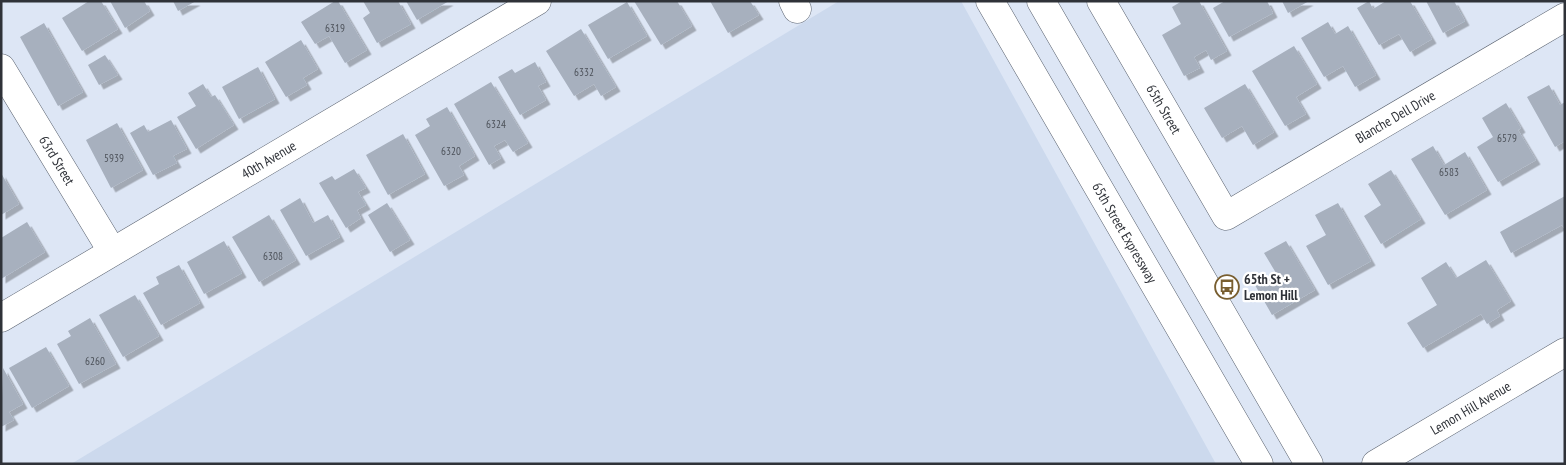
<svg xmlns="http://www.w3.org/2000/svg" width="1566" height="465" viewBox="0 0 1566 465" font-family="'PT Sans Narrow',sans-serif">
<style>
.built{fill:#ccd9ed}
.building{fill:#a7b0be;filter:url(#shadow)}
.lines{fill:none;stroke-linecap:round;stroke-linejoin:round}
.minor-casing{stroke:#5a626f;stroke-width:29}
.major-casing{stroke:#5a626f;stroke-width:29}
.minor{stroke:#fff;stroke-width:28}
.major{stroke:#fff;stroke-width:28}
.labels{text-anchor:middle;stroke-width:4.5;stroke-linejoin:round;paint-order:stroke}
.number-label{font-size:11px;fill:#4d525a}
.street-label{font-size:14px;fill:#2f3238;stroke:#fff}
.poi-label{font-size:14px;font-weight:bold;fill:#2f3238;stroke:#fff;text-anchor:start}
</style>
<defs>
<filter id="shadow"><feDropShadow dx="4.5" dy="4.5" stdDeviation="0" flood-color="#0004"/></filter>
</defs>
<rect width="100%" height="100%" fill="#dde6f5"/>
<!-- built -->
<path class="built" d="M839,1h122l255,463h-1145z"/>
<!-- building -->
<g class="building">
<path d="M89,1h12l17,28 -36,22 -20,-33z"/>
<path d="M110,1h34l6,10 -25,17z"/>
<path d="M173,1h23l-18,10z"/>
<path d="M335,1h3l29,49 -22,13 -16,-27 -14,8 -14,-22z"/>
<path d="M363,1h35l13,23 -34,19 -14,-25 7,-5z"/>
<path d="M406,1h43l-32,19z"/>
<path d="M634,1h43l15,25 -31,19z"/>
<path d="M710,1h40l9,14 -31,18z"/>
<path d="M1182,1h17l28,50 -16,9 -5,-10 -12,7 6,11 -16,8 -22,-41 19,-11 -9,-17z"/>
<path d="M1225,1h42l6,12 -44,24 -16,-29z"/>
<path d="M1282,1h27l-21,12z"/>
<path d="M1369,1l4,8 13,-8h24l22,38 -22,13 -11,-18 -20,11 -22,-37z"/>
<path d="M1426,1h28l11,20 -22,12z"/>
<path d="M627,2l20,34 -39,23 -20,-34z"/>
<path d="M1328,22l7,12 13,-8 28,49 -21,12 -12,-21 -19,11 -23,-39z"/>
<path d="M44,23l39,69 -25,14 -38,-69z"/>
<path d="M581,29l35,58 -15,9 -7,-12 -20,12 -28,-45z"/>
<path d="M301,40l17,29 -15,9 4,7 -21,12 -21,-35z"/>
<path d="M1294,46l23,38 -21,13 10,17 -21,12 -33,-55z"/>
<path d="M105,55l13,20 -19,10 -11,-20z"/>
<path d="M535,62l11,20 -8,4 8,14 -26,15 -22,-38 14,-8 3,4z"/>
<path d="M258,67l17,32 -36,20 -17,-32z"/>
<path d="M491,82l37,61 -15,9 -8,-12 -11,6 7,12 -12,7 -35,-61z"/>
<path d="M203,84l8,13 4,-2 19,30 -38,24 -19,-32 19,-11 -8,-13z"/>
<path d="M1245,84l29,48 -21,13 -11,-19 -20,12 -18,-30z"/>
<path d="M1549,85l11,20 5,-3v39l-10,6 -28,-50z"/>
<path d="M1506,103l15,25 -3,2 18,30 -38,22 -21,-35 16,-10 -11,-19z"/>
<path d="M447,107l28,49 -16,10 5,9 -20,11 -29,-51 15,-9 -4,-7z"/>
<path d="M171,120l16,29 -14,7 4,7 -24,12 -23,-42 14,-8 4,7z"/>
<path d="M117,123l26,47 -32,18 -25,-48z"/>
<path d="M403,134l22,40 -37,21 -22,-40z"/>
<path d="M1433,146l11,19 21,-13 22,38 -42,25 -34,-56z"/>
<path d="M354,169l12,19 -8,4 8,13 -9,5 4,8 -15,10 -27,-45 13,-7 3,4z"/>
<path d="M1391,170l30,49 -40,25 -17,-28 17,-11 -13,-21z"/>
<path d="M1,173l18,31 -18,11z"/>
<path d="M1565,196v33l-3,-4 -51,28 -11,-21z"/>
<path d="M300,198l13,25 15,-8 12,22 -34,19 -26,-46z"/>
<path d="M387,203l23,37 -20,12 -22,-37z"/>
<path d="M1338,203l33,58 -43,24 -22,-39 20,-11 -11,-20z"/>
<path d="M269,215l27,45 -37,22 -27,-45z"/>
<path d="M27,222l18,30 -44,27v-41z"/>
<path d="M224,241l18,32 -38,21 -17,-32z"/>
<path d="M1286,241l29,49 -43,25 -17,-30 21,-12 -12,-20z"/>
<path d="M1486,260l25,41 -14,9 3,6 -13,8 -6,-10 -58,34 -16,-25 30,-18 -16,-27 25,-16 10,16z"/>
<path d="M179,265l21,38 -39,22 -18,-32 16,-9 -3,-7z"/>
<path d="M135,295l24,41 -36,21 -24,-42z"/>
<path d="M90,318l26,46 -37,20 -22,-40 14,-8 -3,-5z"/>
<path d="M46,347l23,39 -37,22 -23,-40z"/>
<path d="M3,368l20,36 -14,8 5,8 -13,7z"/>
</g>
<g class="lines">
<!-- minor casing -->
<g class="minor-casing">
<g id="minor">
<path d="M793,1l4,8"/>
<path id="s1" d="M1101,1l125,215 339,-199"/>
<path id="s2" d="M1,68l111,183"/>
<path id="s3" d="M1,318l536,-317"/>
<path id="s4" d="M1376,464l189,-112"/>
</g>
</g>
<!-- major casing -->
<g class="major-casing">
<g id="major">
<path id="s5" d="M990,1l269,463"/>
<path d="M1041,1l268,463"/>
</g>
</g>
<!-- minor -->
<use href="#minor" class="minor"/>
<!-- major -->
<use href="#major" class="major"/>
</g>
<!-- icons -->
<defs>
<g id="bus-ring" transform="scale(1.25)"><circle r="9.5" fill="#fff" stroke="#785e30" stroke-width="1.5"/><path d="M-5-6H5V4H4V6H2V4H-2V6H-4V4H-5ZM-3.5-4V0h7V-4ZM-3.5 1.2v1.5H-2V1.2ZM2 1.2v1.5H3.5V1.2Z" fill="#785e30"/></g>
</defs>
<g fill-rule="evenodd">
<use href="#bus-ring" x="1227" y="287"/>
</g>
<g class="labels">
<!-- number labels -->
<g class="number-label">
<text x="335" y="32">6319</text>
<text x="584" y="76">6332</text>
<text x="496" y="128">6324</text>
<text x="1507" y="142">6579</text>
<text x="451" y="155">6320</text>
<text x="114" y="162">5939</text>
<text x="1449" y="176">6583</text>
<text x="273" y="260">6308</text>
<text x="95" y="365">6260</text>
</g>
<!-- street labels -->
<g class="street-label">
<text dy="5" stroke="none"><textPath href="#s1" startOffset="125">65th Street</textPath></text>
<text dy="5" stroke="none"><textPath href="#s1" startOffset="445">Blanche Dell Drive</textPath></text>
<text dy="5" stroke="none"><textPath href="#s3" startOffset="311">40th Avenue</textPath></text>
<text dy="5" stroke="none"><textPath href="#s2" startOffset="108">63rd Street</textPath></text>
<text dy="5" stroke="none"><textPath href="#s5" startOffset="268">65th Street Expressway</textPath></text>
<text dy="5" stroke="none"><textPath href="#s4" startOffset="110">Lemon Hill Avenue</textPath></text>
</g>
<!-- poi labels -->
<g class="poi-label">
<text x="1244" y="284">65th St +<tspan x="1244" dy="16">Lemon Hill</tspan></text>
</g>
</g>
<!-- border -->
<rect width="1566" height="465" fill="none" stroke="#2f3238" stroke-width="5"/>
</svg>
